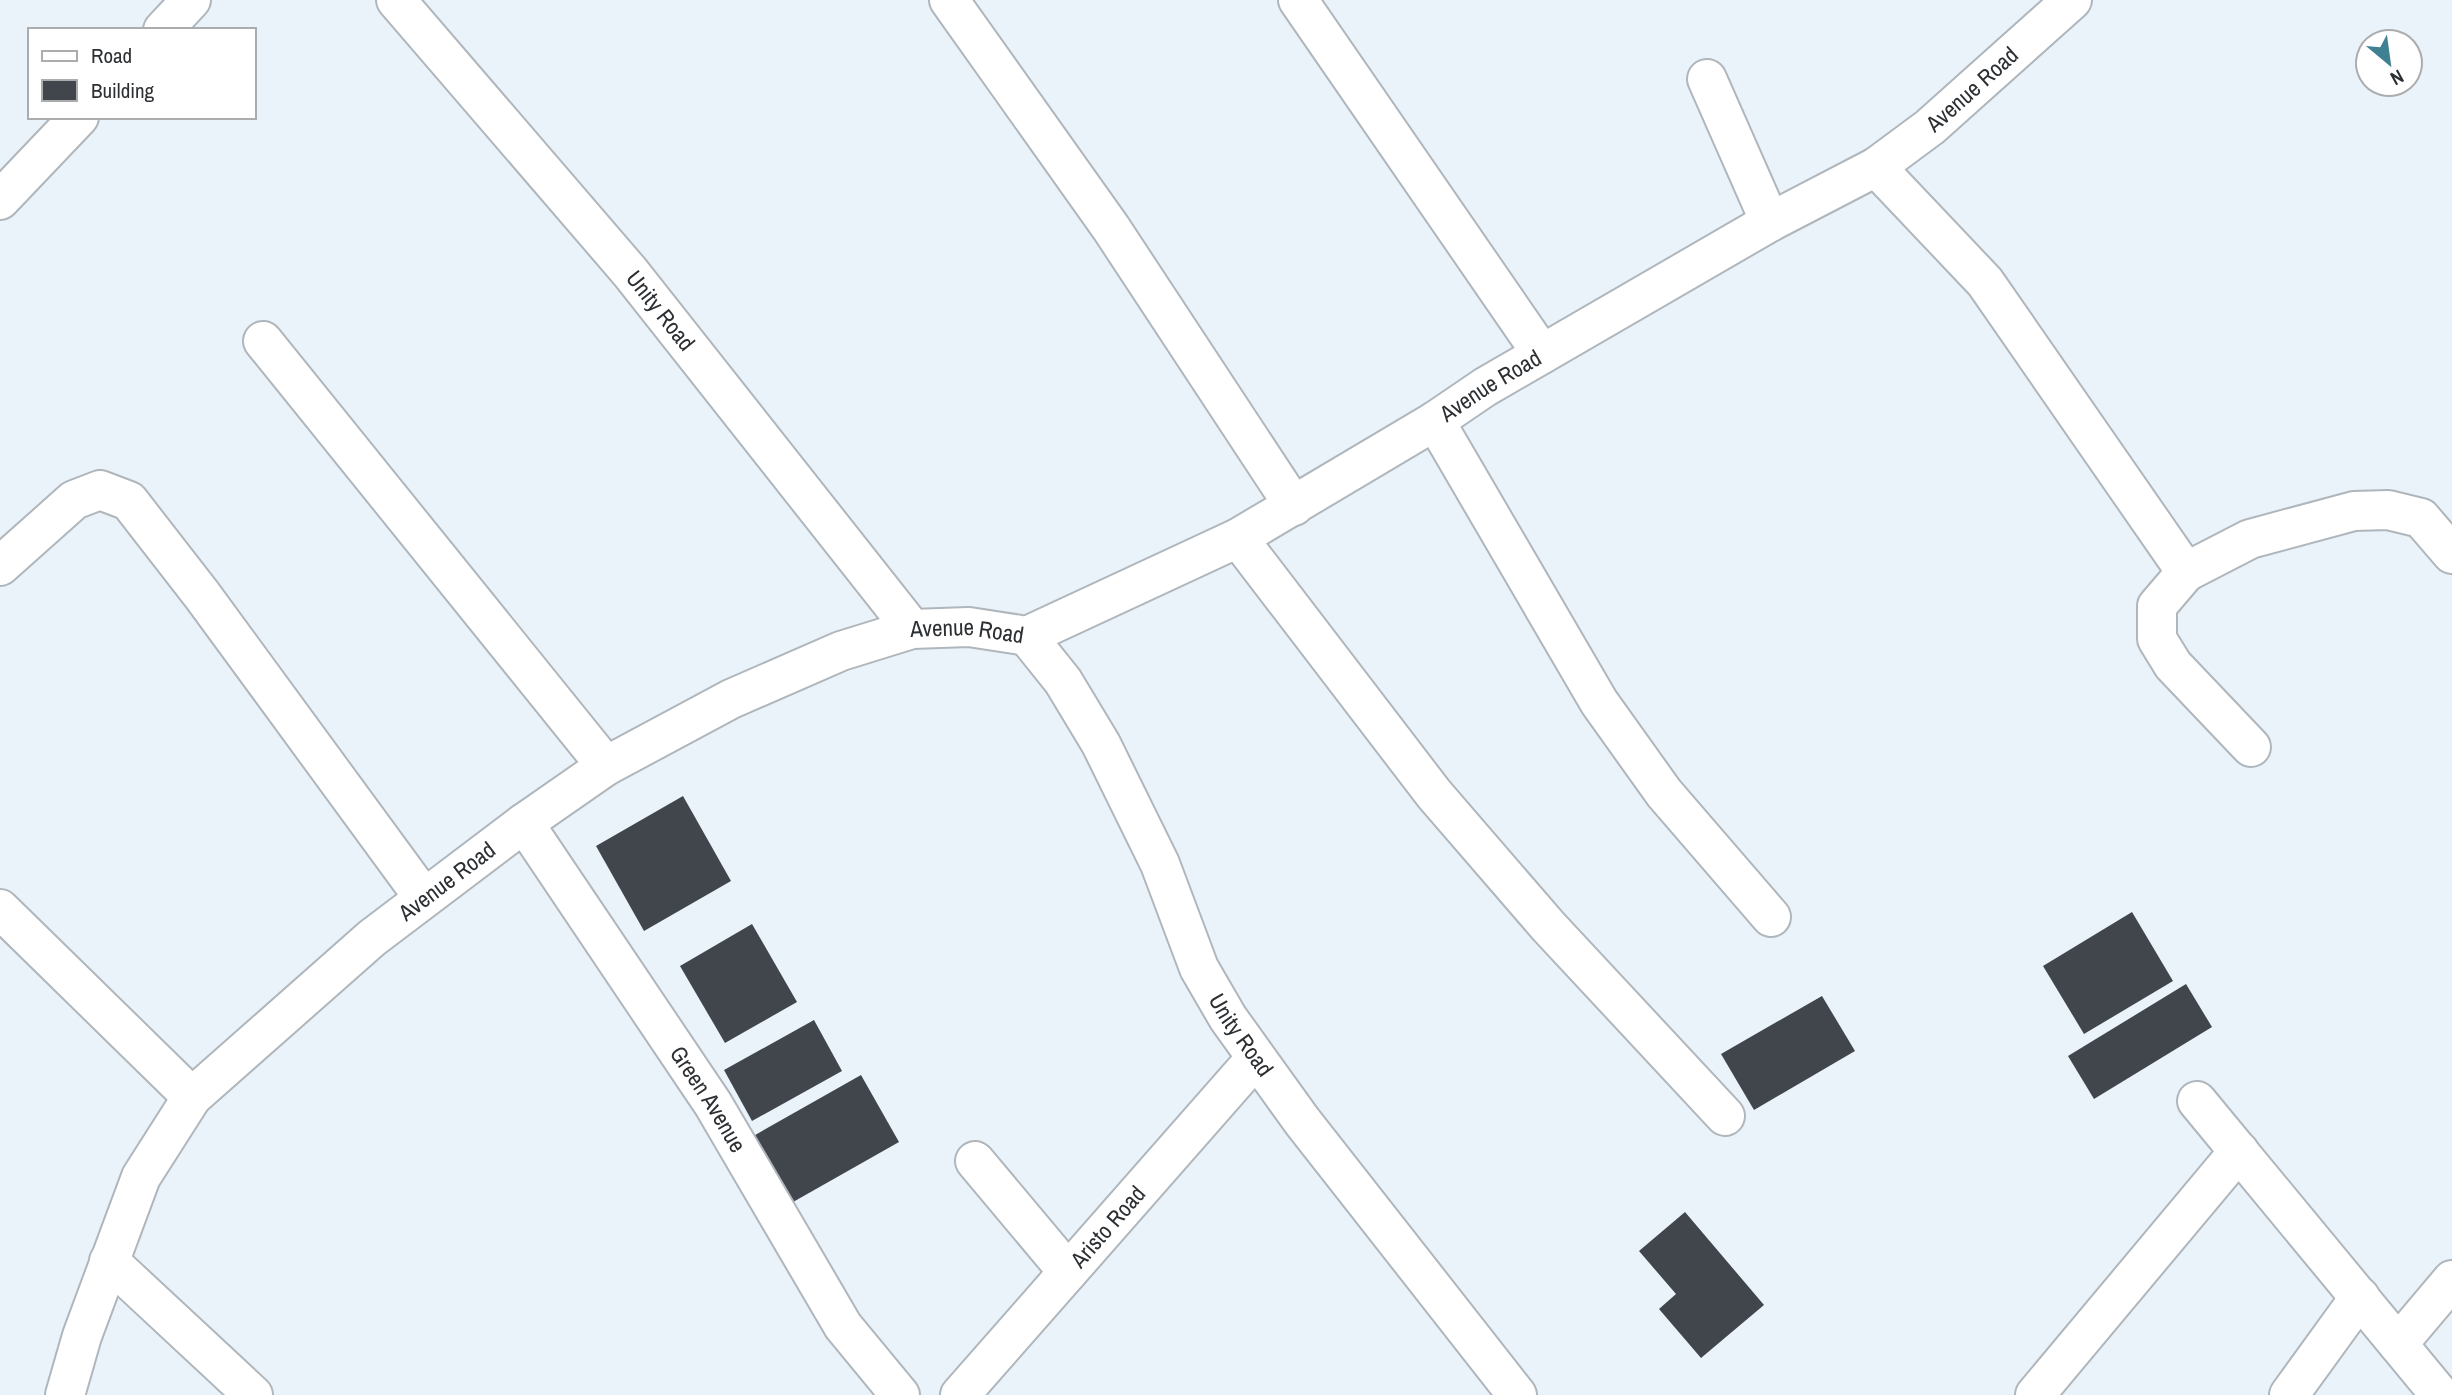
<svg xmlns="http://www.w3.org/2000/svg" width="2452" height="1395" viewBox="0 0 2452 1395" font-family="'Archivo Narrow',sans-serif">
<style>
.building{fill:#40464c}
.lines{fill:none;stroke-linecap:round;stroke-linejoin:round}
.minor-casing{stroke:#afb6bc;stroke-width:42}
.minor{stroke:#fff;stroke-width:38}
.labels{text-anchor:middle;stroke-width:7;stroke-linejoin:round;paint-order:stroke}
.street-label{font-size:23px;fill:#2d3033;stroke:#fff}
</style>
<rect width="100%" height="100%" fill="#ebf3fa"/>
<!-- building -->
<g class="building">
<path d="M683,796l48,85 -87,50 -48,-85z"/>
<path d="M2132,912l41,69 -89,53 -41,-68z"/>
<path d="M752,924l45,78 -72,41 -45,-77z"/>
<path d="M2186,984l26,43 -118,72 -26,-43z"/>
<path d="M1822,996l33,55 -101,59 -33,-56z"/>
<path d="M814,1020l28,51 -90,50 -28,-51z"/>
<path d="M861,1075l38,67 -113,64 -38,-67z"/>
<path d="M1685,1212l79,93 -63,53 -42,-49 17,-15 -37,-43z"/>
</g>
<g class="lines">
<!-- minor casing -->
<g class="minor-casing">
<g id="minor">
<path id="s1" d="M396,0l234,272 282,357"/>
<path d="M949,0l162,228 183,278"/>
<path d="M1298,0l244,354"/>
<path d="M163,30l28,-30"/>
<path d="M1707,79l63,143"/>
<path d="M1876,167l109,115 201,290 -29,34v33l16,26 78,82"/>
<path d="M0,200l79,-83"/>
<path d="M263,341l343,425"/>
<path d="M1435,421l164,281 65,91 107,124"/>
<path d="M1238,538l196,256 114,132 177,190"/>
<path d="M0,566l74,-66 26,-10 29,11 73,94 222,303"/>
<path d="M2186,572l64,-33 104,-28 34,-1 33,8 31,36"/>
<path id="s2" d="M1027,636l36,45 38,63 59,120 39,104 29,50 74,103 215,274"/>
<path id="s3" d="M524,823l189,281 130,222 57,69"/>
<path d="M0,909l192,188"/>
<path d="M2197,1101l243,294"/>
<path d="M975,1161l93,111"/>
<path d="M109,1261l144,134"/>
<path d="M2398,1344l54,-64"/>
<path id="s4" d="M65,1395l17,-59 59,-159 51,-80 180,-159 152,-115 82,-57 125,-67 110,-48 71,-22 57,-2 58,9 211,-98 197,-117 50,-34 285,-165 106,-55 54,-40 142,-127"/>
<path id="s5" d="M960,1395l296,-337"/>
<path d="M2035,1395l204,-244"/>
<path d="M2289,1395l71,-98"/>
</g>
</g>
<!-- minor -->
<use href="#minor" class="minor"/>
</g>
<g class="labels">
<!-- street labels -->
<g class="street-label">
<text dy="8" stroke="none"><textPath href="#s4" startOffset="2403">Avenue Road</textPath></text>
<text dy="8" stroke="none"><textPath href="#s1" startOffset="408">Unity Road</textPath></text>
<text dy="8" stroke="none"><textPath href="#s4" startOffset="1836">Avenue Road</textPath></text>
<text dy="8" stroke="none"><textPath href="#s4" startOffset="1248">Avenue Road</textPath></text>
<text dy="8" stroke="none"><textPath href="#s4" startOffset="660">Avenue Road</textPath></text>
<text dy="8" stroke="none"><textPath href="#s2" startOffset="455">Unity Road</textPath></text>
<text dy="8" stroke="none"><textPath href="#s3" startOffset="332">Green Avenue</textPath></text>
<text dy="8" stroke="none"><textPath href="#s5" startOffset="224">Aristo Road</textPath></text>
</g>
</g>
<!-- legend -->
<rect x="28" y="28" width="228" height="91" fill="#ffffff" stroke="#abacad" stroke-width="2"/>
<rect x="42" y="51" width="35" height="10" fill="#ffffff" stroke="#abacad" stroke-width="2"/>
<text x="91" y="63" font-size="21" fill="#2d3033">Road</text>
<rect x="42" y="80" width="35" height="21" fill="#40464c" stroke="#abacad" stroke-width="2"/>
<text x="91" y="98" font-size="21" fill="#2d3033">Building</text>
<!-- north arrow -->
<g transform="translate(2389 63) rotate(151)"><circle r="33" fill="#ffffff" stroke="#abacad" stroke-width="2"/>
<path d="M0-5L12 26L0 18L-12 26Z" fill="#3f8092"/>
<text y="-10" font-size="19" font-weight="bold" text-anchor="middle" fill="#2d3033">N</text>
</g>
</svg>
